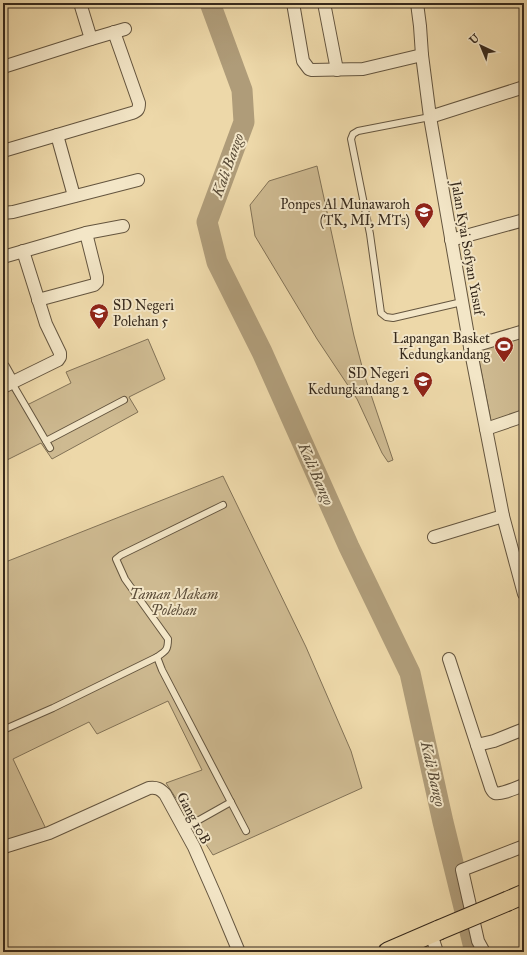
<svg xmlns="http://www.w3.org/2000/svg" width="527" height="955" viewBox="0 0 527 955" font-family="'IM FELL Great Primer',serif">
<style>
.green{fill:#ceba91;stroke:#827256}
.lines{fill:none;stroke-linecap:round;stroke-linejoin:round}
.river{stroke:#af9c79;stroke-width:21}
.service-casing{stroke:#64553f;stroke-width:8}
.minor-casing{stroke:#64553f;stroke-width:14}
.primary-casing{stroke:#36291c;stroke-width:21}
.service{stroke:#f3e6c7;stroke-width:6}
.minor{stroke:#f3e6c7;stroke-width:12}
.primary{stroke:#edd8a9;stroke-width:19}
.primary-bridge-casing{stroke:#36291c;stroke-width:21;stroke-linecap:butt}
.primary-bridge{stroke:#edd8a9;stroke-width:19}
.labels{text-anchor:middle;stroke-width:4;stroke-linejoin:round;paint-order:stroke}
.poi-label{font-size:14px;fill:#36291c;stroke:#f3e6c7;text-anchor:end}
.street-label{font-size:14px;fill:#36291c;stroke:#f3e6c7}
.park-label{font-size:14px;font-style:italic;fill:#5c4d39;stroke:#f3e6c7}
.water-label{font-size:15px;font-style:italic;fill:#5a4c38;stroke:#f3e6c7}
</style>
<rect width="100%" height="100%" fill="#edd8a9"/>
<filter id="stains"><feTurbulence type="fractalNoise" baseFrequency=".005" numOctaves="4"/><feColorMatrix values="0 0 0 0 .2 0 0 0 0 .09 0 0 0 0 .02 0 0 0 .5 -.17"/></filter>
<radialGradient id="worn" r=".72"><stop offset=".6" stop-color="#630" stop-opacity="0"/><stop offset="1" stop-color="#630" stop-opacity=".3"/></radialGradient>
<!-- green -->
<g class="green">
<path d="M317,166l37,170 10,38 29,86 -5,2 -6,-9 -25,-54 -40,-60 -62,-103 -5,-31 19,-24z"/>
<path d="M524,336v74l-33,11 -14,-71z"/>
<path d="M148,339l17,40 -36,18 9,15 -86,47 -11,-16 -38,19v-71l7,-4 13,20 48,-24 -5,-11z"/>
<path d="M223,476l83,171 45,104 11,37 -149,67 -47,-72 36,-13 -34,-69 -71,33 -8,-12 -76,37 33,70 -43,15v-281z"/>
</g>
<g class="lines">
<!-- river -->
<path class="river" d="M210,3l32,87 2,32 -37,100 10,40 45,90 87,195 61,126 33,149 32,130"/>
<!-- service casing -->
<g class="service-casing">
<g id="service">
<path d="M430,117l-72,14 -5,3 -2,5 19,95 11,79 5,4 7,1 69,-16"/>
<path d="M12,383l38,65"/>
<path d="M46,441l78,-41"/>
<path d="M157,657l5,13 84,161"/>
<path d="M3,730l50,-22 104,-51c9,-6 11,-7 11,-18l-43,-60 -9,-20 5,-4 102,-50"/>
<path d="M183,829l48,-27"/>
</g>
</g>
<!-- minor casing -->
<g class="minor-casing">
<g id="minor">
<path d="M80,3l11,36"/>
<path d="M293,3l10,58 6,8 3,1 51,-1 59,-14"/>
<path d="M324,3l13,67"/>
<path d="M417,3l3,23 2,29 8,62 40,230 33,169 21,78"/>
<path d="M3,67l88,-28 34,-10"/>
<path d="M430,117l94,-30"/>
<path d="M57,135l17,61"/>
<path d="M3,151l129,-38c6,-2 7,-4 7,-10l-25,-71"/>
<path d="M3,213l10,-1 125,-32"/>
<path d="M451,240l73,-20"/>
<path d="M3,257l83,-24 37,-7"/>
<path d="M38,300l56,-15 3,-3v-5l-11,-44"/>
<path d="M470,347l54,-16"/>
<path d="M3,367l9,16"/>
<path d="M3,387l55,-27 2,-3v-4l-14,-29 -23,-73"/>
<path d="M486,429l38,-13"/>
<path d="M434,537l69,-21"/>
<path d="M449,659l42,129c1,2 2,4 4,5 6,2 23,-6 29,-8"/>
<path d="M477,745l17,-4 30,-12"/>
<path d="M3,848l4,-2 42,-13 100,-45c8,-1 11,1 16,6l29,53 22,50 23,55"/>
<path d="M431,934l6,18"/>
<path d="M484,952l-6,-11 -16,-71 62,-24"/>
</g>
</g>
<!-- primary casing -->
<g class="primary-casing">
<g id="primary">
<path d="M508,901l16,-7"/>
<path d="M388,952l51,-22"/>
</g>
</g>
<!-- service -->
<use href="#service" class="service"/>
<!-- minor -->
<use href="#minor" class="minor"/>
<!-- primary -->
<use href="#primary" class="primary"/>
<!-- primary-bridge casing -->
<g class="primary-bridge-casing">
<path id="primary-bridge" d="M439,930l69,-29"/>
</g>
<!-- primary-bridge -->
<use href="#primary-bridge" class="primary-bridge"/>
</g>
<!-- icons -->
<defs>
<g id="school-pin" transform="scale(1)"><path d="M0 17L-7.5 6A9.5 9.5 0 1 1 7.5 6Z" fill="#8f2418" stroke="#f3e6c7"/><path d="M0-5L7-2L0 1L-7-2ZM-4 1L0 2.5L4 1V4Q0 6-4 4Z" fill="#fff"/></g>
<g id="stadium-pin" transform="scale(1)"><path d="M0 17L-7.5 6A9.5 9.5 0 1 1 7.5 6Z" fill="#8f2418" stroke="#f3e6c7"/><path d="M0-5a6.5 5 0 1 0 0 10a6.5 5 0 1 0 0-10ZM-3.5-1.8h7v3.6h-7Z" fill="#fff"/></g>
</defs>
<g fill-rule="evenodd">
<use href="#school-pin" x="424" y="212"/>
<use href="#school-pin" x="99" y="313"/>
<use href="#stadium-pin" x="504" y="346"/>
<use href="#school-pin" x="423" y="381"/>
</g>
<g class="labels">
<!-- poi labels -->
<g class="poi-label">
<text x="410" y="209">Ponpes Al Munawaroh<tspan x="410" dy="16">(TK, MI, MTs)</tspan></text>
<text x="113" y="310" text-anchor="start">SD Negeri<tspan x="113" dy="16">Polehan 5</tspan></text>
<text x="490" y="343">Lapangan Basket<tspan x="490" dy="16">Kedungkandang</tspan></text>
<text x="409" y="378">SD Negeri<tspan x="409" dy="16">Kedungkandang 2</tspan></text>
</g>
<!-- street labels -->
<g class="street-label">
<text transform="translate(468 248) rotate(80)" y="5">Jalan Kyai Sofyan Yusuf</text>
<text transform="translate(194 818) rotate(62)" y="5">Gang 10B</text>
</g>
<!-- park labels -->
<g class="park-label">
<text x="174" y="599">Taman Makam<tspan x="174" dy="16">Polehan</tspan></text>
</g>
<!-- water labels -->
<g class="water-label">
<text transform="translate(228 165) rotate(-70)" y="5">Kali Bango</text>
<text transform="translate(316 474) rotate(66)" y="5">Kali Bango</text>
<text transform="translate(433 774) rotate(77)" y="5">Kali Bango</text>
</g>
</g>
<!-- margin -->
<rect width="527" height="955" fill="none" stroke="#edd8a9" stroke-width="16"/>
<rect x="4" y="4" width="519" height="947" fill="none" stroke="#36291c" stroke-width="2"/>
<rect x="8" y="8" width="511" height="939" fill="none" stroke="#36291c"/>
<!-- north arrow -->
<g transform="translate(481 46) rotate(316)" stroke="#f3e6c7" stroke-width="3" paint-order="stroke">
<path d="M0-3L7 15L0 10L-7 15Z" fill="#36291c"/>
<text y="-6" font-size="11" font-weight="bold" text-anchor="middle" fill="#36291c">U</text>
</g>
<rect width="100%" height="100%" filter="url(#stains)"/>
<rect width="100%" height="100%" fill="url(#worn)"/>
</svg>
